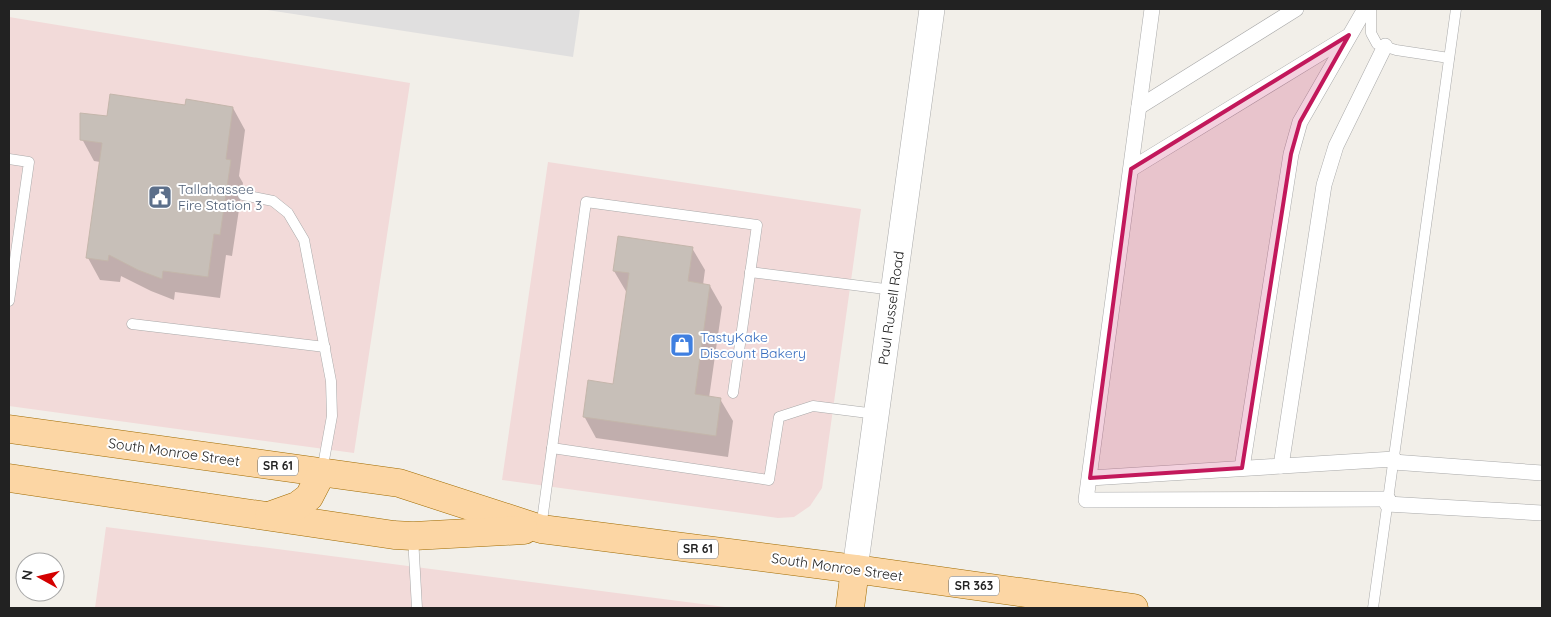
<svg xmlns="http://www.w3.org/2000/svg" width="1551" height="617" viewBox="0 0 1551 617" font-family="Quicksand,sans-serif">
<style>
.residential{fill:#e0dfdf}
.commercial{fill:#f2dad9}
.shadow{fill:#0003}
.building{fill:#c7bfb8;stroke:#c4b6ab}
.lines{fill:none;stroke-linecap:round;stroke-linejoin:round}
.service-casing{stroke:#a9a9a9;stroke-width:11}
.pedestrian-casing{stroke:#a9a9a9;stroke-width:16}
.tertiary-casing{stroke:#a9a9a9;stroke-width:26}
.primary-casing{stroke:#a06b00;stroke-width:29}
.service{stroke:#fff;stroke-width:10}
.pedestrian{stroke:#fff;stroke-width:15}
.tertiary{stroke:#fff;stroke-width:25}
.primary{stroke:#fcd6a4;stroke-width:28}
.marked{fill:#c2185b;fill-opacity:0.2;stroke:#c2185b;stroke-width:4;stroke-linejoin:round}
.labels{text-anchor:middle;stroke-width:4;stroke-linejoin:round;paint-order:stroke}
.shield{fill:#fff;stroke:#646464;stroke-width:1}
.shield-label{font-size:12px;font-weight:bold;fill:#222}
.service-label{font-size:14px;fill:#4e5e75;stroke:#fff;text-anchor:start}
.street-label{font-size:14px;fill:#222;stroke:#fff}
.shop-label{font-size:14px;fill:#366cbe;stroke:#fff;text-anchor:start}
</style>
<rect width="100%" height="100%" fill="#f2efe9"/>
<!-- residential -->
<path class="residential" d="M261,9h319l-7,48z"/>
<!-- commercial -->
<g class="commercial">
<path d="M9,17l401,66 -56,370 -345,-47z"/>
<path d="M548,162l313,47 -39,279 -12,18 -16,11 -16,1 -276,-38z"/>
<path d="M106,527l627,81h-638z"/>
</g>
<!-- shadow -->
<g class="shadow">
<path d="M186,107l47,1 12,22 -6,46 4,7 -11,73 -6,-1 -6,43 -45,-6 -1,8 -23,-9 -30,-15 -1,6 -20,-2 -12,-22 12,-96 -6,-1 -12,-22 26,-21z"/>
<path d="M692,248l13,22 -2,15 7,1 12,21 -13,91 11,1 13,22 -5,36 -132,-19 -12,-22 30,-31 13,-92 -13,-22z"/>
</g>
<!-- building -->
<g class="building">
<path d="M110,94l75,11 1,-6 47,8 -7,52 5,1 -11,75 -6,-1 -6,43 -45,-6 -1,8 -24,-9 -29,-15 -1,6 -22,-3 16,-115 -22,-3v-27l27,3z"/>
<path d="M618,236l75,11 -5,34 22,4 -15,109 26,4 -5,38 -133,-19 5,-37 25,4 16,-111 -16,-2z"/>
</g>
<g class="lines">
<!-- service casing -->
<g class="service-casing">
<g id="service">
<path d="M1371,9v24l6,11 19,6 53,8"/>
<path d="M9,159l20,3 -20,139"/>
<path d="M243,195l30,6 15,12 16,27 27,141 1,35 -10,55"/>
<path d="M750,272l143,18"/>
<path d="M132,324l193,23"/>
<path d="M552,448l217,32 10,-63 34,-11 63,8"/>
<path d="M541,528l45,-326 171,23 -24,168"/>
<path d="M413,537l4,71"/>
<path d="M1373,608l83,-599"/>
</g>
</g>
<!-- pedestrian casing -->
<g class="pedestrian-casing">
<g id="pedestrian">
<path d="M1152,9l-66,491 302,-1"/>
<path d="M1139,107l157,-98"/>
<path d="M1131,169l216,-132"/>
<path d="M1393,462l149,11"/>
<path d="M1281,466l43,-281 12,-39 49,-100"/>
<path d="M1242,468l49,-314 9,-32 65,-113"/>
<path d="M1090,478l304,-19"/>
<path d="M1387,504l155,9"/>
</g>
</g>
<!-- tertiary casing -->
<g class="tertiary-casing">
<path id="tertiary" d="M855,569l77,-560"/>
</g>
<!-- primary casing -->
<g class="primary-casing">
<g id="primary">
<path d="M9,429l390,54 142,46 314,40 279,39"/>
<path d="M9,478l385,57 19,1 111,-6"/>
<path d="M269,516l28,-10 12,-9 13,-25"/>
<path d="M850,608l5,-39"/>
</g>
</g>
<!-- service -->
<use href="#service" class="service"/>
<!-- pedestrian -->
<use href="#pedestrian" class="pedestrian"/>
<!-- tertiary -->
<use href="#tertiary" class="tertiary"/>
<!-- primary -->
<use href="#primary" class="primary"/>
</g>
<!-- marked area -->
<path class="marked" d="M1349,35l-49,87 -9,32 -49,314 -152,10 41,-309z"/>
<!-- icons -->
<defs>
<g id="civic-square" transform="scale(1.25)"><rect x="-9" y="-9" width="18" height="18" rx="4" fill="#5c6f8a" stroke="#fff"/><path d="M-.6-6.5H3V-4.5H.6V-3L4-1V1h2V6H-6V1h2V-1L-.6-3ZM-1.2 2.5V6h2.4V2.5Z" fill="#fff"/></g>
<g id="shop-square" transform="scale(1.25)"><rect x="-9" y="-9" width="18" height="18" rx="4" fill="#3f7fe0" stroke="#fff"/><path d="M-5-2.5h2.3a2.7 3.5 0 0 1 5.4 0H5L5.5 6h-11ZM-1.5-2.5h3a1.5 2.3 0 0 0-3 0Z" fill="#fff"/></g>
</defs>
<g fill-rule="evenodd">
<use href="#civic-square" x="160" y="197"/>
<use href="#shop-square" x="682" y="345"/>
</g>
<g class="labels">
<!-- shield labels -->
<g class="shield">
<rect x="258" y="456.5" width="40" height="19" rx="4"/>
<rect x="678" y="539.5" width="40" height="19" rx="4"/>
<rect x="949" y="576.5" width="50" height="19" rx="4"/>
</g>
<g class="shield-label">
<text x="278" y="470">SR 61</text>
<text x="698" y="553">SR 61</text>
<text x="974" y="590">SR 363</text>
</g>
<!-- service labels -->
<g class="service-label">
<text x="178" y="194">Tallahassee<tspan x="178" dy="16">Fire Station 3</tspan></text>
</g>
<!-- street labels -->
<g class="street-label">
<text transform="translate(891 308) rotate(-82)" y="5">Paul Russell Road</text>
<text transform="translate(174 452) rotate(8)" y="5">South Monroe Street</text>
<text transform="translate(837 567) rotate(8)" y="5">South Monroe Street</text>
</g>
<!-- shop labels -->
<g class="shop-label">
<text x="700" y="342">TastyKake<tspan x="700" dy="16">Discount Bakery</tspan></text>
</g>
</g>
<!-- border -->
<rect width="1551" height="617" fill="none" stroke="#222222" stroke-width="20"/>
<!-- north arrow -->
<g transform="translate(40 577) rotate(278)"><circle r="24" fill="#ffffff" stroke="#a7a7a7"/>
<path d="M0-4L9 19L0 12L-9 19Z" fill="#d40000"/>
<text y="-8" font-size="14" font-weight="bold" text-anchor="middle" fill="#222222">N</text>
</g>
</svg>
